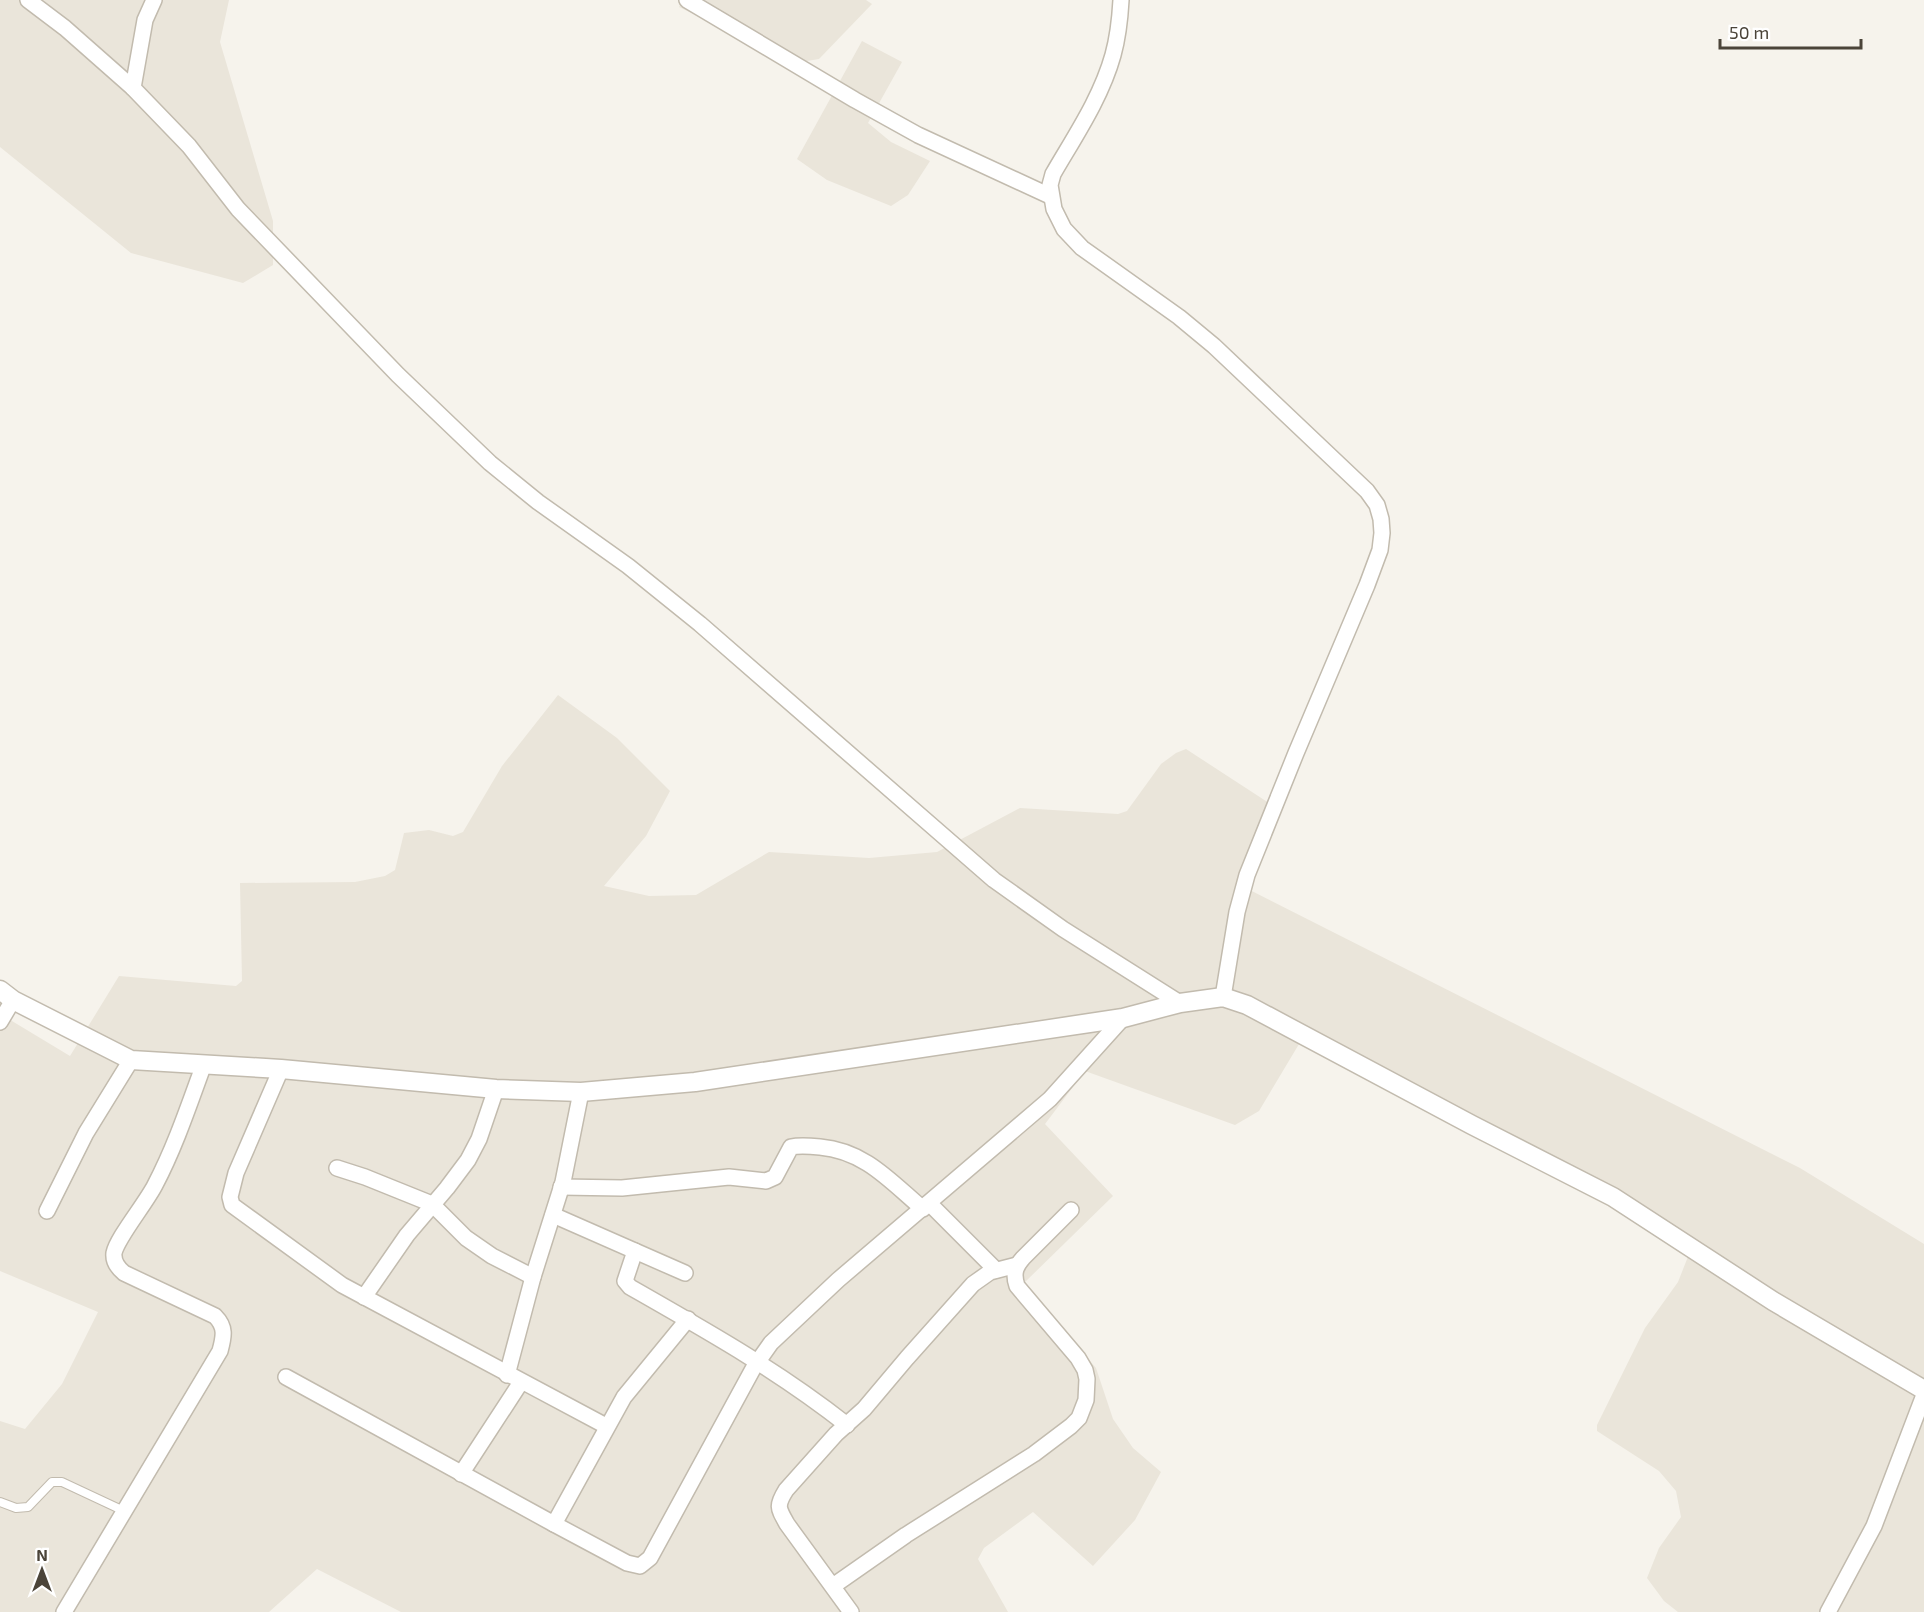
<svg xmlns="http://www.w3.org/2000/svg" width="1924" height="1612" viewBox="0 0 1924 1612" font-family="'Exo 2',sans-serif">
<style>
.residential{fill:#eae5da}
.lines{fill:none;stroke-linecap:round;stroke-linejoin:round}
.service-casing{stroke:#c2bbae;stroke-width:10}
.minor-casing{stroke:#c2bbae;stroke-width:18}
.tertiary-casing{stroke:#c2bbae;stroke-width:21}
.service{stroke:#fff;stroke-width:8}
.minor{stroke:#fff;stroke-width:15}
.tertiary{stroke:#fff;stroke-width:18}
</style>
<rect width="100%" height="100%" fill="#f6f3ec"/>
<!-- residential -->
<g class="residential">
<path d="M0,0h229l-9,42 53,179v44l-30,18 -112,-30 -131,-106z"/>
<path d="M684,0h182l6,4 -53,55 -24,4 -116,-56z"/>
<path d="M862,41l40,21 -34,61 23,19 39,19 -22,34 -17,11 -64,-26 -30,-21z"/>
<path d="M558,695l59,43 53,53 -24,45 -42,50 45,10 47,-1 73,-43 100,6 68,-6 83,-44 98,6 9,-3 34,-47 15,-11 10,-4 89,58 -35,78 560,283 124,76v368h-246l-14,-11 -17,-23 12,-30 22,-31 -5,-26 -17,-20 -62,-40v-6l48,-97 33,-46 13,-33 -383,-220 -49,82 -24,14 -150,-54 -40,53 68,72 -90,88 73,84 17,51 20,29 28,24 -26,48 -42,46 -60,-54 -49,36 -6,11 30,53h-607l-84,-43 -48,43h-269v-191l25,8 37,-45 36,-72 -98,-41v-240l7,-13 63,38 49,-80 117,10 6,-5 -2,-98 115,-1 30,-6 10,-6 9,-37 25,-3 24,6 10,-4 39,-66z"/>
</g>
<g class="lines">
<!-- service casing -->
<g class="service-casing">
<path id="service" d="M0,1502l16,6 12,-1 24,-25h10l62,29"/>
</g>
<!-- minor casing -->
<g class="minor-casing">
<g id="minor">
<path d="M28,0l37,28 68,60"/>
<path d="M154,0l-9,20 -12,68 56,58 49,63 160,166 92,88 48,39 90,64 72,58 294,256 69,49 117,74"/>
<path d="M687,0l168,100 63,35 132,61"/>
<path d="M1121,0c-1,18 -3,37 -8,55 -12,43 -38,81 -60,119l-3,11 4,24 10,20 18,19 97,69 35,29 153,145 10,14 4,14 1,14 -2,17 -13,35 -71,168 -49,122 -10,37 -14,85"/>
<path d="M0,1022l13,-22"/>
<path d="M281,1069l-45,104 -6,24 2,8 110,80 264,141"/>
<path d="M337,1168l28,9 67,27 34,34 26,18 41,21"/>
<path d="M561,1187l61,1 107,-11 37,4 9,-4 16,-30c9,-2 19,-1 29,0 45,4 70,34 103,62"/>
<path d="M929,1203l67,67"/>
<path d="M47,1211l39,-78 45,-73"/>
<path d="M553,1215l132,58"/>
<path d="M635,1251l-10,30 5,6c77,44 147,83 217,138"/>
<path d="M364,1297l43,-62 40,-47 21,-28 11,-21 17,-50"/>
<path d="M507,1375l26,-98 30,-95 18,-90"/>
<path d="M286,1377l268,147 73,39 13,3 10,-8 104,-191 17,-24 67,-63 212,-181 73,-81"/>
<path d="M461,1474l60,-92"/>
<path d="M554,1524l70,-127 64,-78"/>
<path d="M833,1586l73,-51 128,-81 37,-28 8,-8 7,-18 1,-21 -2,-9 -7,-12 -61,-72c-4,-12 -2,-19 6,-28l48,-48"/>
<path d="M64,1612l156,-261c4,-15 6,-24 -5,-35l-91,-43c-6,-5 -11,-11 -10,-20 3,-15 32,-50 41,-68 20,-38 34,-80 49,-121"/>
<path d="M851,1612l-64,-88c-9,-16 -11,-18 -1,-34l50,-56 28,-25 43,-51 66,-74 17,-12 27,-7"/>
<path d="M1828,1612l46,-86 50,-131"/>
</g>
</g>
<!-- tertiary casing -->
<g class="tertiary-casing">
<path id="tertiary" d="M0,990l13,10 118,60 150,9 215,20 85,3 114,-10 428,-64 57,-15 43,-6 24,8 225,120 141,72 160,104 151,89"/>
</g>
<!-- service -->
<use href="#service" class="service"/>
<!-- minor -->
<use href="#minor" class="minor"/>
<!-- tertiary -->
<use href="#tertiary" class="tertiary"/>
</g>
<!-- north arrow -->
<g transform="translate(42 1570)" stroke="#ffffff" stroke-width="4.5" paint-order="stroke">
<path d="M0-4.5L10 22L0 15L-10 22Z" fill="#4b4439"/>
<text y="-9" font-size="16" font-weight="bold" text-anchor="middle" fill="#4b4439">N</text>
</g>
<!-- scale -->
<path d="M1720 39v9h141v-9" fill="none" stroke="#4b4439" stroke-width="3"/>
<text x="1729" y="39" font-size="18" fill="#4b4439" stroke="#ffffff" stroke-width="4.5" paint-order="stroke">50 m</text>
</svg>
